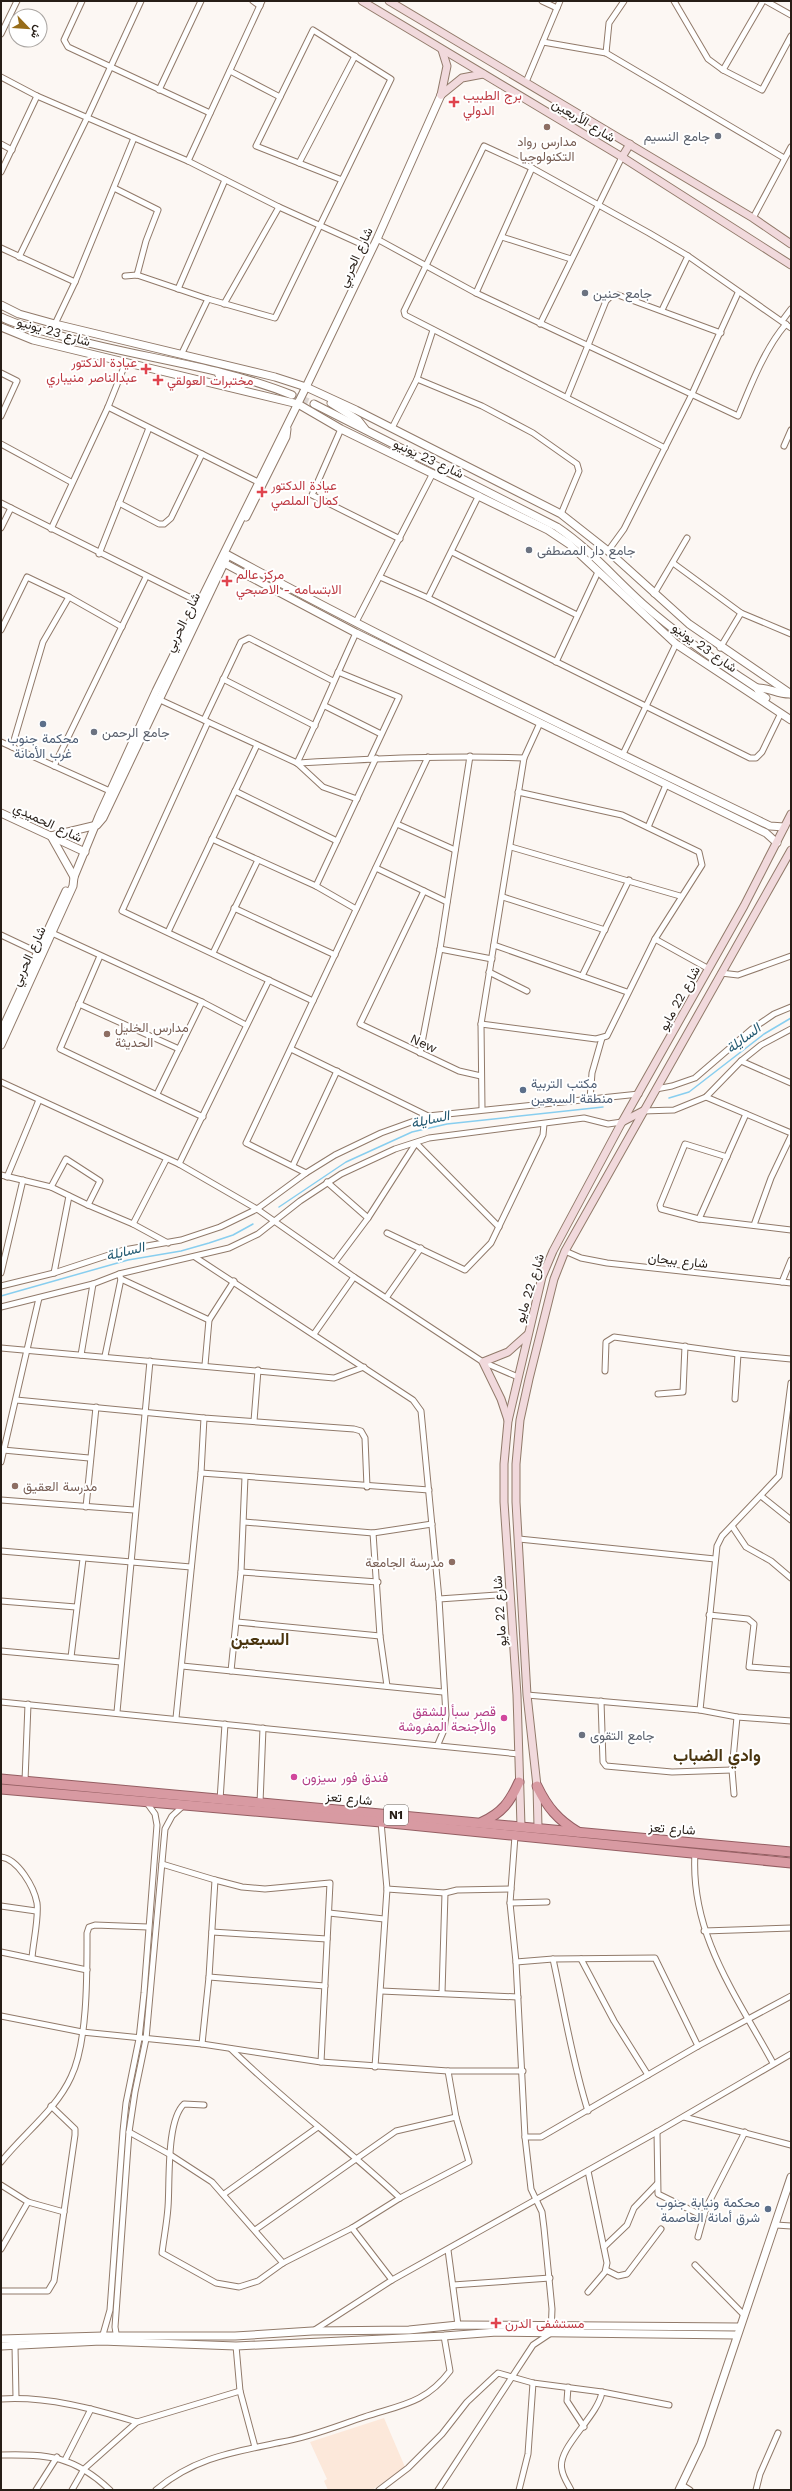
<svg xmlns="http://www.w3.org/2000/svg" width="792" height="2491" viewBox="0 0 792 2491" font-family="'Work Sans',Vazirmatn,sans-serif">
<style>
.built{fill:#fce8da}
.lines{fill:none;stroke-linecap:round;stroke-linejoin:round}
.stream{stroke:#88ceef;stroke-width:1.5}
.tertiary-tunnel{stroke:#dcd6d2;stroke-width:7;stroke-dasharray:7 3.5;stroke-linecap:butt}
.minor-casing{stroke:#917a6a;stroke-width:7}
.tertiary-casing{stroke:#917a6a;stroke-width:9}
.secondary-casing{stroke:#917a6a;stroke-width:9}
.trunk-casing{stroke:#945e62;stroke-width:11}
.minor{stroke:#fff;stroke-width:5}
.tertiary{stroke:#fff;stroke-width:7}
.secondary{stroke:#f1d9dc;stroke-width:7}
.trunk{stroke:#d89aa2;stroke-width:9}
.health-dot{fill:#e0444e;stroke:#fff;stroke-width:1.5}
.education-dot{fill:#8d6e63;stroke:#fff;stroke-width:1.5}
.worship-dot{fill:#6b7280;stroke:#fff;stroke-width:1.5}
.service-dot{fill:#5c6f8a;stroke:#fff;stroke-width:1.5}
.hotel-dot{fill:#d1479c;stroke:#fff;stroke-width:1.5}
.labels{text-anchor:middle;stroke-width:4;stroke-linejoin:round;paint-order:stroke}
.shield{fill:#fff;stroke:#68625d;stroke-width:1}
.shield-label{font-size:12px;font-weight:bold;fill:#271e17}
.health-label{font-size:13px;fill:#be3a42;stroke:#fff;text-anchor:start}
.street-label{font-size:13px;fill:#271e17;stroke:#fff}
.worship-label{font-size:13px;fill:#5b616d;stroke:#fff;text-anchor:start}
.education-label{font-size:13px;fill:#785e54;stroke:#fff;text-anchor:start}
.service-label{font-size:13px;fill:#4e5e75;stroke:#fff}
.hotel-label{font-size:13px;fill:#b23c85;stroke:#fff;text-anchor:end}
.water-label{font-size:14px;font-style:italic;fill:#225971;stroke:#fff}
.district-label{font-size:17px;font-weight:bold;fill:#4a350f;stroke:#fff}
</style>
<rect width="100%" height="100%" fill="#fcf7f3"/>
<!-- built -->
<path class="built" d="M384,2418l21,49 -33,23h-44l-4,-9 3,-2 -17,-37z"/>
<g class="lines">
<!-- stream -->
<g class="stream">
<path d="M669,1098l20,-6 75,-58 27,-16"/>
<path d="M279,1207l67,-45 66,-30 35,-8 156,-17"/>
<path d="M1,1296l127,-36 53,-9 28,-8 24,-8 20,-11"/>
</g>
<!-- tertiary-tunnel -->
<path class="tertiary-tunnel" d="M292,395l22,9"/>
<!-- minor casing -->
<g class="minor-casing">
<g id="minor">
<path d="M82,1l-18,39 4,7 142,66"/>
<path d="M253,1l7,5"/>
<path d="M542,1l15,7"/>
<path d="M674,1l34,58 15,11 39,20 29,-54"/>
<path d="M766,1l25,14"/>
<path d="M1,34l16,-33"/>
<path d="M543,42l63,11 178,105"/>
<path d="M606,53l3,-30 15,-22"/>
<path d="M723,70l40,-69"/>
<path d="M230,71l50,26"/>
<path d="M1,77l36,19 151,65 91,46 93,42"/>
<path d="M526,82l34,-81"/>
<path d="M159,90l42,-89"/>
<path d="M1,144l11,6"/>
<path d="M188,161l74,-160"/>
<path d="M299,163l56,-107"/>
<path d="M1,172l36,-76"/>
<path d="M114,188l44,22 -12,31 -9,34"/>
<path d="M753,218l38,-71"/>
<path d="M502,237l69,22"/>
<path d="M377,239l99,54 262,123c12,-29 27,-68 48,-92"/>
<path d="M1,248l74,34"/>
<path d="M19,257l68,-139 54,-117"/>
<path d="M125,276l12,-1 71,24 67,19 116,-239 -78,-49 -57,116 86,34"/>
<path d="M178,289l47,-109"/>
<path d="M476,293l56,-125"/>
<path d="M224,304l55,-97"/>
<path d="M662,310l26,-54"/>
<path d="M782,321l9,-12"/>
<path d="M55,324l20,-42 59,-144"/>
<path d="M540,324l82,-167"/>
<path d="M182,353l26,-54"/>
<path d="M1,373l16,8 -16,35"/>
<path d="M417,379l65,27 51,27 44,31 2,7 -18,43"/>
<path d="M567,397l39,-96 5,-5 7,-1 103,38"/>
<path d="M108,407l150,75"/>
<path d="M392,428l25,-49 16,-49"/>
<path d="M341,429l-29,66 88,44"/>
<path d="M1,444l70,38"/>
<path d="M784,446l7,-16"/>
<path d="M665,448l-260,-133 -1,-4 80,-165 48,22 117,65 39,23 103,72"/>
<path d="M1,503l198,99"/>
<path d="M119,503l40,21h5l7,-6 31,-64"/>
<path d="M1,528l10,-20"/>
<path d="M51,529l57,-122 18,-45"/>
<path d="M608,551l16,-22 67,-133 47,-103"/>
<path d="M452,552l125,63"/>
<path d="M99,554l50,-126"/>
<path d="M673,563l68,50 50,21"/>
<path d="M380,577l48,21 322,160h6l6,-6 19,-39"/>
<path d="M654,594l33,-56"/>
<path d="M428,598l51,-103"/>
<path d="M356,622l77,-149"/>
<path d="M1,630l26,-53 42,20 53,30"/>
<path d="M720,648l21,-35"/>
<path d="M556,662l42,-90"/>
<path d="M338,672l61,25 -29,62"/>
<path d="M223,679l92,47"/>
<path d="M158,699l139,64 26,24 34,12"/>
<path d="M325,706l56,28"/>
<path d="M204,720l37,-78 8,-4 84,43"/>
<path d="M208,722l-86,189 191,90"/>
<path d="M1,742l111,50"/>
<path d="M12,747l31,-105 26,-45"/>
<path d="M623,754l53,-110"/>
<path d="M297,763c76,-4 151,-8 227,-5"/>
<path d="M297,763c21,-43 39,-87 59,-130"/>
<path d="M54,766l92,-189"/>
<path d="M235,791l102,50"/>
<path d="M397,824l58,26"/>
<path d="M648,827l18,-42"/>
<path d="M212,839l104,47 40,23"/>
<path d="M511,847l169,49"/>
<path d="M376,868l71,34"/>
<path d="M316,886l60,-128"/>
<path d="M424,891l-64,133 99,47 22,5"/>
<path d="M503,897l102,33"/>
<path d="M234,908l101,47"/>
<path d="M168,932l89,-187"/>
<path d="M52,933l150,69 44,23"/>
<path d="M1,935l36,17"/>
<path d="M655,939l54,30"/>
<path d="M494,945l133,47"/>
<path d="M440,949l52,10"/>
<path d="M213,953l45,-93"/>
<path d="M100,956l-40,93 143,68"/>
<path d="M489,972l38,19"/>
<path d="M721,973l17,2 53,-19"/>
<path d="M582,976l47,-96"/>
<path d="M79,1004l100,45"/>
<path d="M481,1024l115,15 11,-3 48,-97 47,-74 -3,-13 -77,-37 -104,-23"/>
<path d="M291,1049l137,67"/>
<path d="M420,1053l20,-104 30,-193"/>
<path d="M741,1061l50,22"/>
<path d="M1,1082l178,82 78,45 97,68 129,85 35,15"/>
<path d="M656,1089l16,-3 23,-8 57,-49 22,-15 17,-7"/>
<path d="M157,1094l45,-92"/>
<path d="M706,1097l85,36"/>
<path d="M590,1099l2,-26 10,-35"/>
<path d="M482,1109l-1,-85 43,-266 16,-35"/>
<path d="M643,1111l31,-1 32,-13 35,-36 20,-16 30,-16"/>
<path d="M727,1157l-42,-13 -25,61 1,4 38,10 92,11"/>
<path d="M179,1164l90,-184"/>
<path d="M293,1165l44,-94"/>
<path d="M306,1173l-60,-30 182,-386"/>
<path d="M1,1175l50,12 37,18 45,19 35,19"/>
<path d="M7,1177l32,-77"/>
<path d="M327,1182l41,36"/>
<path d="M51,1187l15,-28 34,22 -12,24"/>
<path d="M699,1219l47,-105"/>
<path d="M133,1224l33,-64"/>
<path d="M754,1225l17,-47 20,-42"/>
<path d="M387,1233l78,37 26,-27 52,-108 1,-11"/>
<path d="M565,1251l16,7 26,5 184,20"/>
<path d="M195,1257l218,143 8,11 18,188 7,116 -2,15 -6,14"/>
<path d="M335,1262l33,-44 48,-75 83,84"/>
<path d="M1,1273l22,-93"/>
<path d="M54,1273l15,-77"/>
<path d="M119,1274l2,5 88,41"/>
<path d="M782,1282l9,-22"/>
<path d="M1,1286l53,-13 70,-23 57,-10 39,-13 37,-18 49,-36 29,-18 46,-22 47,-17 211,-22"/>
<path d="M386,1298l35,-50"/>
<path d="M1,1307l92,-23 26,-10 110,-26 29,-14 42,-33 41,-27 54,-25 34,-11 155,-20 24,6 14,-2"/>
<path d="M314,1334l40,-57"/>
<path d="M1,1348l333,30 30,-11"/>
<path d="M81,1355l12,-71"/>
<path d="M105,1356l16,-77"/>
<path d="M205,1365l4,-45 25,-39"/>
<path d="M605,1371l1,-29 8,-5 124,17 53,5"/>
<path d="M658,1394l25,-2 2,-46"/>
<path d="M735,1399l3,-45"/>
<path d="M16,1400l188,18 150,11 7,2 4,7 2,49"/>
<path d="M254,1421l4,-51"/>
<path d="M3,1450l86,8"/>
<path d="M1,1462l38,-164"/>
<path d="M201,1473l228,17"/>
<path d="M761,1496l30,24"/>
<path d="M1,1500l133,10"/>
<path d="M86,1507l10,-100"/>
<path d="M244,1522l129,11 59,-9"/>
<path d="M732,1526l14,21 25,14 20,17"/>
<path d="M373,1533l7,103 7,50"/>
<path d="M519,1539l196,20"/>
<path d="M1,1551l190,16"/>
<path d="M241,1572l137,10"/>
<path d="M439,1599l58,-4 13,2"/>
<path d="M1,1601l75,6"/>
<path d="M709,1615l39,4 6,5 -5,43 42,3"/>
<path d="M237,1622l143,14"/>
<path d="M1,1651l120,11"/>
<path d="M71,1657l12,-98"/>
<path d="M182,1666l261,26"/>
<path d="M231,1671l10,-99 4,-95"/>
<path d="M527,1695l173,15 37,7 54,4"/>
<path d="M601,1701l2,61 3,4 66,6 60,-2"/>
<path d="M1,1702l518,52"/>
<path d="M700,1710l17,-164 5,-10 57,-60 12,-93"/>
<path d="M117,1712l33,-351"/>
<path d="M176,1718l25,-245 3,-55"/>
<path d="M25,1781l3,-77"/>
<path d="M734,1794l-2,-24 5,-53"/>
<path d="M220,1800l5,-76"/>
<path d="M260,1803l3,-75"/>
<path d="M695,1853c-5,81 41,142 78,210"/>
<path d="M1,1857c17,2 33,30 36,46 2,15 -4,40 -5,55"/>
<path d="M162,1864l53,16 -6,97 -7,67"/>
<path d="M215,1880l27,7 23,2 65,-6 -9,179"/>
<path d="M387,1889l58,4 12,-3 54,-1"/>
<path d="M510,1903l37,-1"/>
<path d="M1,1906l35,5"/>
<path d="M329,1913l55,6"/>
<path d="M704,1931l87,-3"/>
<path d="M212,1932l115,7"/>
<path d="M1,1952l86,18"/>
<path d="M553,1959c11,50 19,102 35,152"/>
<path d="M581,1959l33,62 34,54"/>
<path d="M516,1962l37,-3 102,-1 43,88"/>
<path d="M209,1977l116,9"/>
<path d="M381,1991l137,6"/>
<path d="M442,1993l3,-100"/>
<path d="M1,2016l81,16 120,12 119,18 127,9h75"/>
<path d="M231,2049c54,53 114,97 169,149"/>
<path d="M375,2067l12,-178 -6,-67"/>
<path d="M204,2105l-20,-1c-18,17 -14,78 -16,103 -1,15 -4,30 -6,46l54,30 23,4 19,-6 25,-18 69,-35 48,-30 69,-36 -13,-45 -8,-46"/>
<path d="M684,2117l107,28"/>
<path d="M129,2132l40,22 43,28 71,81"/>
<path d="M657,2132l1,62 45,22"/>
<path d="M525,2137h16l157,-91 93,-50"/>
<path d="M1,2162c22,-28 55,-52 70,-85 17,-35 16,-105 16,-144l2,-6 6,-2 53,2"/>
<path d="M1,2185l27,17 36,10"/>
<path d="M224,2194l94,-67"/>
<path d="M776,2225l15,1"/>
<path d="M352,2228l40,52"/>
<path d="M255,2230l141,-99 60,-14"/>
<path d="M698,2237l8,-29 39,-76"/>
<path d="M604,2247l23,-22 7,-17 23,-24"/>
<path d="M1,2249l27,-47"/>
<path d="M448,2250l10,75"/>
<path d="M695,2265l49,50"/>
<path d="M606,2270l12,6 9,-2 34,-45"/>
<path d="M453,2285l97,-7"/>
<path d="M1,2291h47l6,-10 21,-146v-6l-24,-23"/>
<path d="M588,2292l17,-20 2,-9 -19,-92"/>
<path d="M313,2331l79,-51 265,-148 134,-78"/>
<path d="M102,2338l8,-28 13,-179 3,-28 13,-64 5,-46 13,-168 -2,-11 -8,-11"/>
<path d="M117,2339l-2,-12 14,-195 6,-40 11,-53 19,-210 7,-13 12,-11"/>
<path d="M15,2346l1,52"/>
<path d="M236,2346l4,45 15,56"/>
<path d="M568,2387l-1,14 17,26"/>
<path d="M1,2399c46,-3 93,10 136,23"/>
<path d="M1,2455c48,-1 73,1 109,35"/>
<path d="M65,2460l26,-51"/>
<path d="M682,2485l8,5"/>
<path d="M36,2490l21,-33"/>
<path d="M72,2490l12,-21 53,-47 103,-31"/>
<path d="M156,2490c39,-33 79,-38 126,-48 29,-5 55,-16 82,-25 36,-12 61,-13 86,-46l-6,-35"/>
<path d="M379,2490l29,-22 34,-34 25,-32 31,-29 35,10 69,9 67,13"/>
<path d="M438,2490l95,-145 18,-12 1,-24 -8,-81 -2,-16 -11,-23 -6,-52 -9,-175 -6,-59 5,-67"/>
<path d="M519,2490l9,-36 5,-71"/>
<path d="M571,2490c-3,-6 -8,-13 -9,-20 -6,-22 36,-53 40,-78"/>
<path d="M756,2490l4,-16 18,-41"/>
</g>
</g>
<!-- tertiary casing -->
<g class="tertiary-casing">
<g id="tertiary">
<path d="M1,305l18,9 36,10 220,53 31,10 50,23 205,104 47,37 81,73 102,70"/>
<path d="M1,317c20,10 43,14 64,20 75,21 155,29 227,58"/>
<path d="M1,327l32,13 265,64 43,25 207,101 21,14 107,100 115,76"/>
<path d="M219,375l9,6 14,4"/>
<path d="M331,403l27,17 7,9"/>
<path d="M314,404l243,123c33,22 57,51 86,77 36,32 74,58 114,84l3,6 6,4"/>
<path d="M246,517l40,-80 1,-8"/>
<path d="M228,555c177,96 360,183 542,271l14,1"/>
<path d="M224,563l132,70 410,200 11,10"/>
<path d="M757,688c12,-1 21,7 34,6"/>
<path d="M1,813l84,39"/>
<path d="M74,877l-23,-41 46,-11 6,-7 123,-259"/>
<path d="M1,1032l65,-141"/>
<path d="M1,1045l72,-159 1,-9 25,-61 57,-125 150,-304 71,-148 64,-144"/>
<path d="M1,2339l102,-3h132l77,-5 97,-1 49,-5 281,2"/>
<path d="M1,2346l100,-5 135,5 208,-10 53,-4 239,3"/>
<path d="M679,2490l22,-46 90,-267"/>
</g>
</g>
<!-- secondary casing -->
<g class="secondary-casing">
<g id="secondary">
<path d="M362,1l260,156 169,108"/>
<path d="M389,1l364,217 38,26"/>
<path d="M441,95l21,-17 21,-4"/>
<path d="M441,95l6,-29 -5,-16"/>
<path d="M622,157l8,-13"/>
<path d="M622,1122l21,-11"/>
<path d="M508,1420l-7,-21 -18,-37 25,-10 19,-17"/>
<path d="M521,1826l-4,-131 -13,-193v-38l4,-43 34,-144 11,-26 69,-129 122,-216 47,-92"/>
<path d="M538,1827l-1,-41 -10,-91 -11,-193v-38l4,-44 9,-41 25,-100 11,-28 226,-401"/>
</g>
</g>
<!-- trunk casing -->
<g class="trunk-casing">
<g id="trunk">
<path d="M1,1779l790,73"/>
<path d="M537,1786c10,21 21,34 41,46"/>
<path d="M1,1789l380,33 410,41"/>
<path d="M482,1822c20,-9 28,-20 37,-40"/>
</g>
</g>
<!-- minor -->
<use href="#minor" class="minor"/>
<!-- tertiary -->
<use href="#tertiary" class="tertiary"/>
<!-- secondary -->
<use href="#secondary" class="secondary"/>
<!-- trunk -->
<use href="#trunk" class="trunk"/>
</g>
<!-- markers -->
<g class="health-dot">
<path d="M452 96h4v4h4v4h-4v4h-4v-4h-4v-4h4z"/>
<path d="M144 363h4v4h4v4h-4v4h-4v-4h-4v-4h4z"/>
<path d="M156 374h4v4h4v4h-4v4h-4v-4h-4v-4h4z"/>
<path d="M260 486h4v4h4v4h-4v4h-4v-4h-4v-4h4z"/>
<path d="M225 575h4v4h4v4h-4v4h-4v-4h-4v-4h4z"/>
<path d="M494 2317h4v4h4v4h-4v4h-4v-4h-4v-4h4z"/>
</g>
<g class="education-dot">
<circle cx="547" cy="127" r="4"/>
<circle cx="107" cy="1034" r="4"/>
<circle cx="15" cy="1486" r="4"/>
<circle cx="452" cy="1562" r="4"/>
</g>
<g class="worship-dot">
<circle cx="718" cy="136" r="4"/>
<circle cx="585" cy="293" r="4"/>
<circle cx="529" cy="550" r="4"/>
<circle cx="94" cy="732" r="4"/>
<circle cx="582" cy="1735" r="4"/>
</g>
<g class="service-dot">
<circle cx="43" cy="724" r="4"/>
<circle cx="523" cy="1090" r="4"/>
<circle cx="768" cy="2209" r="4"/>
</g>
<g class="hotel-dot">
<circle cx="504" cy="1718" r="4"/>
<circle cx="294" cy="1777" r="4"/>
</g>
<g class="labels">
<!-- shield labels -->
<rect class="shield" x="384" y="1805" width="24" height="20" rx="3"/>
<g class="shield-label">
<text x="396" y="1819">N1</text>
</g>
<!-- health labels -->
<g class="health-label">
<text x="463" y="100">برج الطبيب<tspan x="463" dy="15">الدولي</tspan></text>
<text x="137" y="367" text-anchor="end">عيادة الدكتور<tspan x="137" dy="15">عبدالناصر منيباري</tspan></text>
<text x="167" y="385">مختبرات العولقي</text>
<text x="271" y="490">عيادة الدكتور<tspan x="271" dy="15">كمال الملصي</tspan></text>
<text x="236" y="579">مركز عالم<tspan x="236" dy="15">الابتسامه - الاصبحي</tspan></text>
<text x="505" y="2328">مستشفى الدرن</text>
</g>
<!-- street labels -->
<g class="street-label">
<text transform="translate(584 120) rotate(31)" y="5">شارع الأربعين</text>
<text transform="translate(355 257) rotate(-65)" y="5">شارع الحربي</text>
<text transform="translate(54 331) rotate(16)" y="5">شارع 23 يونيو</text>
<text transform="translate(429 458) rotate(25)" y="5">شارع 23 يونيو</text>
<text transform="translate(182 622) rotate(-64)" y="5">شارع الحربي</text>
<text transform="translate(705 647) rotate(35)" y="5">شارع 23 يونيو</text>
<text transform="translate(48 822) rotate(25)" y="5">شارع الحميدي</text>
<text transform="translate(28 956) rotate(-65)" y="5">شارع الحربي</text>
<text transform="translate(679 998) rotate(-61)" y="5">شارع 22 مايو</text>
<text transform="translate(424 1043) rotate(25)" y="5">New</text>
<text transform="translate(678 1260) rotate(6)" y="5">شارع بيحان</text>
<text transform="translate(529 1288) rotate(-73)" y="5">شارع 22 مايو</text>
<text transform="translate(499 1611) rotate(-94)" y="5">شارع 22 مايو</text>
<text transform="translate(349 1798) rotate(5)" y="5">شارع تعز</text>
<text transform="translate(672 1828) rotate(4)" y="5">شارع تعز</text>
</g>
<!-- worship labels -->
<g class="worship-label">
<text x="710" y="141" text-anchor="end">جامع النسيم</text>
<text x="593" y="298">جامع حنين</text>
<text x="537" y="555">جامع دار المصطفى</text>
<text x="102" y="737">جامع الرحمن</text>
<text x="590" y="1740">جامع التقوى</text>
</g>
<!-- education labels -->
<g class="education-label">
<text x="547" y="146" text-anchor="middle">مدارس رواد<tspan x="547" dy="15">التكنولوجيا</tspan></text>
<text x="115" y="1032">مدارس الخليل<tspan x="115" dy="15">الحديثة</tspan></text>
<text x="23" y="1491">مدرسة العقيق</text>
<text x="444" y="1567" text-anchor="end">مدرسة الجامعة</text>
</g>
<!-- service labels -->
<g class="service-label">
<text x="43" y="743">محكمة جنوب<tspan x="43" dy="15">غرب الأمانة</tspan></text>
<text x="531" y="1088" text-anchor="start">مكتب التربية<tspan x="531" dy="15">منطقة السبعين</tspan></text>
<text x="760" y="2207" text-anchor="end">محكمة ونيابة جنوب<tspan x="760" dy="15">شرق أمانة العاصمة</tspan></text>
</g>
<!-- hotel labels -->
<g class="hotel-label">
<text x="496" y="1716">قصر سبأ للشقق<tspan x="496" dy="15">والأجنحة المفروشة</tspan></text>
<text x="302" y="1782" text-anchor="start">فندق فور سيزون</text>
</g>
<!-- water labels -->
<g class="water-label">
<text transform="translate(743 1038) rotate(-37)" y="5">السايلة</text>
<text transform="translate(430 1119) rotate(-12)" y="5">السايلة</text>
<text transform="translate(125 1251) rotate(-14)" y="5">السايلة</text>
</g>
<!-- district labels -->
<g class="district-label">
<text x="260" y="1645">السبعين</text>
<text x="717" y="1761">وادي الضباب</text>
</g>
</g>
<!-- border -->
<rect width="792" height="2491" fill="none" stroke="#271e17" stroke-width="4"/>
<!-- north arrow -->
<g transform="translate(28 28) rotate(115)"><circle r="19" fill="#ffffff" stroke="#a9a5a2"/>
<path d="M0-3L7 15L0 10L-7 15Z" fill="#976c19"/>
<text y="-6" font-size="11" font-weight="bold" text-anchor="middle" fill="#271e17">ش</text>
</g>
</svg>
